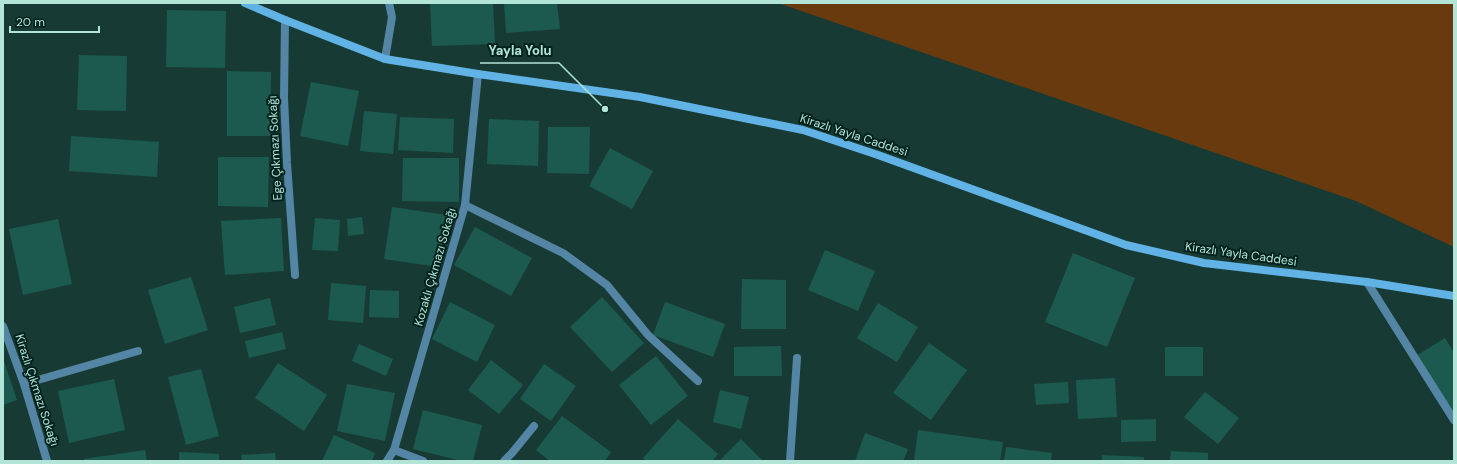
<svg xmlns="http://www.w3.org/2000/svg" width="1457" height="464" viewBox="0 0 1457 464" font-family="'DM Sans',sans-serif">
<style>
.green{fill:#693a0d}
.building{fill:#1c5a4f}
.lines{fill:none;stroke-linecap:round;stroke-linejoin:round}
.street{stroke:#5485a5;stroke-width:8}
.secondary{stroke:#61b2e5;stroke-width:8}
.labels{text-anchor:middle;stroke-width:4;stroke-linejoin:round;paint-order:stroke}
.street-label{font-size:12px;fill:#b2e4d8;stroke:#00221c}
.leader{fill:none;stroke:#b2e4d8;stroke-width:1.5}
.callout-dot{fill:#b2e4d8;stroke:#00221c;stroke-width:1.5}
.callout-label{font-size:13px;text-anchor:middle;font-weight:bold;fill:#b2e4d8;stroke:#00221c;stroke-width:4;stroke-linejoin:round;paint-order:stroke}
</style>
<rect width="100%" height="100%" fill="#173b34"/>
<!-- green -->
<path class="green" d="M778,3h676v244l-98,-46z"/>
<!-- building -->
<g class="building">
<path d="M430,3h63l2,41 -63,2z"/>
<path d="M504,3h53l3,26 -54,4z"/>
<path d="M167,10l59,1 -1,57 -59,-1z"/>
<path d="M79,55l48,1 -1,55 -49,-1z"/>
<path d="M227,71l44,1 -1,64h-43z"/>
<path d="M311,82l48,9 -11,55 -48,-10z"/>
<path d="M364,111l33,3 -4,40 -33,-3z"/>
<path d="M400,117l54,2 -1,34 -55,-3z"/>
<path d="M489,119l50,2 -1,45 -51,-2z"/>
<path d="M548,127h42l-1,47 -42,-1z"/>
<path d="M71,136l88,6 -2,35 -88,-6z"/>
<path d="M610,148l43,23 -21,38 -43,-23z"/>
<path d="M218,157h51l-1,50 -50,-1z"/>
<path d="M403,158h56v44l-57,-1z"/>
<path d="M392,207l55,8 -8,52 -55,-8z"/>
<path d="M362,217l2,17 -16,2 -1,-17z"/>
<path d="M281,218l3,53 -59,4 -4,-54z"/>
<path d="M315,218l25,2 -2,31 -26,-1z"/>
<path d="M58,219l14,65 -49,11 -14,-66z"/>
<path d="M475,227l57,31 -21,38 -57,-31z"/>
<path d="M825,250l50,21 -17,40 -50,-21z"/>
<path d="M1073,253l62,25 -28,69 -62,-25z"/>
<path d="M191,277l17,53 -43,14 -17,-54z"/>
<path d="M742,279l44,1v49h-45z"/>
<path d="M331,283l35,3 -3,37 -35,-3z"/>
<path d="M370,290l29,1v27l-30,-1z"/>
<path d="M602,297l42,46 -32,29 -42,-45z"/>
<path d="M270,298l6,27 -36,8 -6,-26z"/>
<path d="M450,302l45,23 -18,37 -45,-23z"/>
<path d="M665,302l60,22 -12,33 -60,-22z"/>
<path d="M878,303l40,24 -21,35 -40,-24z"/>
<path d="M282,332l4,17 -37,9 -4,-17z"/>
<path d="M1445,338l9,15v63l-38,-60z"/>
<path d="M929,343l38,27 -36,50 -38,-27z"/>
<path d="M359,344l34,15 -7,17 -34,-15z"/>
<path d="M781,346l1,30h-48v-29z"/>
<rect x="1165" y="347" width="38" height="29"/>
<path d="M656,356l32,40 -37,29 -32,-40z"/>
<path d="M3,358l14,42 -14,5z"/>
<path d="M491,360l32,25 -24,29 -31,-24z"/>
<path d="M278,363l49,32 -23,36 -49,-33z"/>
<path d="M544,364l32,22 -25,35 -31,-22z"/>
<path d="M201,369l18,67 -33,9 -18,-68z"/>
<path d="M1115,378l2,39 -39,2 -2,-39z"/>
<path d="M114,379l11,51 -56,13 -11,-52z"/>
<path d="M1068,382l1,21 -33,2 -2,-21z"/>
<path d="M347,384l48,9 -10,48 -48,-10z"/>
<path d="M720,390l29,7 -8,32 -28,-7z"/>
<path d="M1205,392l34,26 -21,26 -34,-27z"/>
<path d="M423,410l59,15 -9,36h-12l-48,-12z"/>
<path d="M562,416l49,36 -6,9h-55l-14,-11z"/>
<path d="M678,419l40,35 -6,7h-66l-3,-3z"/>
<path d="M1156,419v22l-35,1v-22z"/>
<path d="M918,430l85,12 -3,19h-86z"/>
<path d="M865,433l43,16 -5,12h-48z"/>
<path d="M334,435l41,18 -3,8h-50z"/>
<path d="M741,439l22,22h-44z"/>
<path d="M1006,447l46,6 -1,8h-47z"/>
<path d="M145,450l2,11h-63v-2z"/>
<path d="M1171,451l37,2v8h-38z"/>
<path d="M179,452l40,2v7h-40z"/>
<path d="M275,453l1,8h-34l-1,-6z"/>
<path d="M1102,455l42,2v4h-42z"/>
</g>
<g class="lines">
<!-- street -->
<g class="street">
<path d="M285,20l-1,78 3,65 8,112"/>
<path d="M385,59l7,-42 -3,-14"/>
<path d="M465,205l98,48 44,32 41,50 50,46"/>
<path d="M1367,282l87,138"/>
<path d="M3,326l21,58 23,77"/>
<path d="M24,384l114,-33"/>
<path d="M394,450l29,11"/>
<path d="M387,461l7,-11 71,-245 13,-131"/>
<path d="M504,461l8,-8 22,-27"/>
<path d="M790,461l7,-103"/>
</g>
<!-- secondary -->
<path class="secondary" d="M245,3l40,17 100,39 93,15 162,23 163,33 75,25 248,90 78,18 163,19 87,14"/>
</g>
<g class="labels">
<!-- street labels -->
<g class="street-label">
<text transform="translate(854 135) rotate(18)" y="4">Kirazlı Yayla Caddesi</text>
<text transform="translate(275 148) rotate(-93)" y="4">Ege Çıkmazı Sokağı</text>
<text transform="translate(1241 254) rotate(8)" y="4">Kirazlı Yayla Caddesi</text>
<text transform="translate(435 267) rotate(-74)" y="4">Kozaklı Çıkmazı Sokağı</text>
<text transform="translate(37 390) rotate(72)" y="4">Kirazlı Çıkmazı Sokağı</text>
</g>
</g>
<!-- callouts -->
<path class="leader" d="M605 109L559 63H480"/>
<circle class="callout-dot" cx="605" cy="109" r="4"/>
<g class="callout-label">
<text x="520" y="55">Yayla Yolu</text>
</g>
<!-- border -->
<rect width="1457" height="464" fill="none" stroke="#b2e4d8" stroke-width="8"/>
<!-- scale -->
<path d="M10 26v6h89v-6" fill="none" stroke="#b2e4d8" stroke-width="2"/>
<text x="16" y="26" font-size="12" fill="#b2e4d8" stroke="#00221c" stroke-width="3" paint-order="stroke">20 m</text>
</svg>
